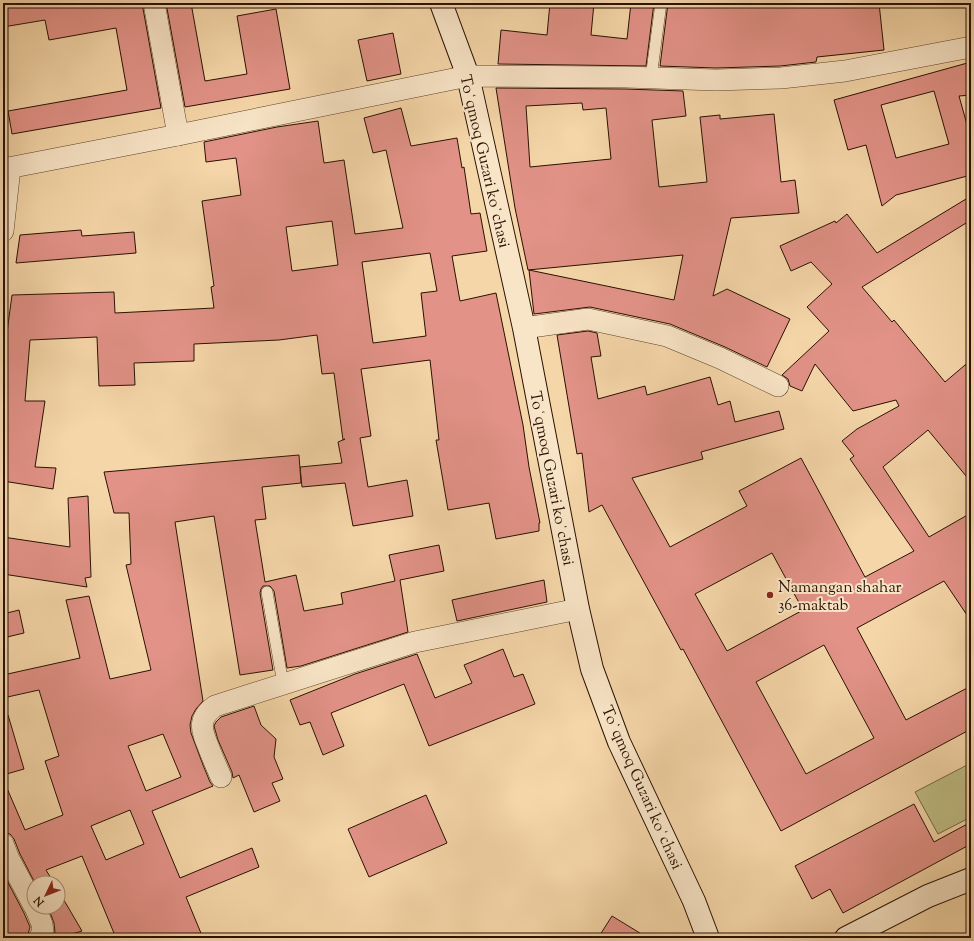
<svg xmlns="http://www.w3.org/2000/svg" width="974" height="941" viewBox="0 0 974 941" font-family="'Sorts Mill Goudy',serif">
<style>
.grass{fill:#c0bd84;stroke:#746742}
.building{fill:#e29287;stroke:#291100;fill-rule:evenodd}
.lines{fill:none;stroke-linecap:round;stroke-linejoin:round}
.lane-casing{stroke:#5c422a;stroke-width:12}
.street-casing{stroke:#5c422a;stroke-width:22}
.secondary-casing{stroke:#291100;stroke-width:24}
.lane{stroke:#f8e4c6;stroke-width:11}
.street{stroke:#f8e4c6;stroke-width:21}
.secondary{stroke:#f8e4c6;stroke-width:22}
.poi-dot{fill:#8f2418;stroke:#f8e4c6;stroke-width:1.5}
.labels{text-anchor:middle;stroke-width:4;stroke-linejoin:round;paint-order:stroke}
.street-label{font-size:16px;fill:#291100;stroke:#f8e4c6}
.poi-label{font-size:16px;fill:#291100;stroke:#f8e4c6;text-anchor:start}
</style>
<rect width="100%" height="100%" fill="#f5d6a8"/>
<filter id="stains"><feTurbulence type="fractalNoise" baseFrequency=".005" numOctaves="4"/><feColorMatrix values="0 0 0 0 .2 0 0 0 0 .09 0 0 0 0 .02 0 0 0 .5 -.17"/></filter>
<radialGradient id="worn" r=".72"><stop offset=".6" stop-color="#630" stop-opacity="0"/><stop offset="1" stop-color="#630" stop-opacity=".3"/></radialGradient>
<!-- grass -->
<path class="grass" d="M971,763v54l-33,17 -23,-42z"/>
<!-- building -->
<g class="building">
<path d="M3,3h139l19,105 -149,26 -4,-23 119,-21 -11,-62 -67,12 -4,-20 -42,7z"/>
<path d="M166,3h25l14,78 42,-7 -10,-58 39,-7 14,80 -105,18z"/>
<path d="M550,3h44l-3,32 36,4 4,-36h23l-8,63 -148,-2 3,-34 46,5z"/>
<path d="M668,3h211l5,47 -67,7 -1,5 -36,4 -64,2 -56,-2z"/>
<path d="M393,33l8,41 -34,7 -9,-41z"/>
<path d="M971,62v33l-12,1 12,43v36l-75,20 -14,11 -16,-61 -18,5 -14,-50zM934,91l15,53 -53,14 -15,-53z"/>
<path d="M496,88l129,1 58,2 3,25 -34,4 7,67 48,-5 -7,-65 20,-2v4l54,-5 7,68 14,-2 4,33 -68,5 -18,78 14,-7 63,30 -23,48 -42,-20 -55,-23 -80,-17 -56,7 -5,-44 145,30 9,-45 -155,15 -13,-62zM582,103l1,7 23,-2 5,51 -81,8 -4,-61z"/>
<path d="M401,108l10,38 46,-8 5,30 2,-1 7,47 9,-1 7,38 -35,5 8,45 36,-8 27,132 6,42 11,56h-1v8l-43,8 -7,-36 -41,7 -12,-70h3l-9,-80 -69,9 10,67 -11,2 8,49 39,-7 6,36 -60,10 -8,-43 -43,4 -2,-20 42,-4 -4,-21 7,-3 -2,1 -9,-67 -12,1 -5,-39 -38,5 -85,4v17l-60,2 1,22 -36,1 -2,-49 -67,3 -5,61h20l-10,66 21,1 -3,21 -50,-8v-119l9,-67 102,-3 1,21 99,-5 -3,-21 3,-1 -12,-85 39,-6 -5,-37 -30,4 -2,-20 73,-15 41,-6 6,42 20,-3 11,74 48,-6 -17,-78 -13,3 -9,-35zM332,221l6,44 -46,6 -6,-44zM430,253l7,38 -16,2 5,43 -53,7 -11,-81z"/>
<path d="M971,196v24l-109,67 30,35 2,-2 51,62 26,-22v122l-43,-52 -45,37 46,70 42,-24v108l-27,-40 -87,47 49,92 65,-34v43l-190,102 -98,-182 -2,1 -79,-145 -13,7 -7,-59 -5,1 -20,-119 31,-4 9,2 4,23 -10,1 7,42 47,-13 2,9 63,-18 8,28 12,-4 5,21 44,-11 5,18 -83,23 2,7 -71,19 38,69 77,-41 -8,-15 62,-33 64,119 49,-26 -64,-92 4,-3 -12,-15 15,-12 42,-23 -3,-6 -43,11 -38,-47 -13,27 -12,-5 -2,-7 -6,-4 47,-44 -22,-24 25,-23 -21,-22 -20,9 -11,-25 55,-25 1,2 11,-9 30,39zM772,553l31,57 -76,41 -32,-57zM824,645l50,93 -68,36 -50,-92z"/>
<path d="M81,230l1,6 52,-4 2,21 -120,10 4,-28z"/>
<path d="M299,455l2,28 -39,4 4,32 -11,1 10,62 31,-7 8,36 39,-7 -2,-11 54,-12 -6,-26 50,-10 5,26 -44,9 8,52 -107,34 -14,2 -13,-77 -4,-5h-7l-2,3 -1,4 13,77 -33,5 -26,-159 -39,6 28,179 -7,8 -4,7 -2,9 1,8 12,32 7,17 3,4 -61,25 28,67 72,-30 7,19 -73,30 17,41h-87l-34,-82 -36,14 8,13h-19l-15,-29 -6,-15 -4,-5 -7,-2v-53l22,51 38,-15 -18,-54 14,-5 -20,-66 -36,8v-23l77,-17 -14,-58 23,-4 21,83 41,-9 -25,-105 5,-1 -2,-51h-15l-10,-41zM163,734l18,43 -35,14 -18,-45zM130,810l14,34 -38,16 -15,-34z"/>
<path d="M88,496l3,81 -6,1 2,9 -84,-13v-37l67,10 -2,-49z"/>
<path d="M544,580l3,22 -90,19 -5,-21z"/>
<path d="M19,610l5,23 -21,5v-24z"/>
<path d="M503,649l11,28 9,-3 12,30 -106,42 -25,-62 -73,29 13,33 -21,9 -13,-33 -10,3 -10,-25 65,-26 62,-20 18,44 37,-15 -8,-18z"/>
<path d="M254,706l7,19 15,14 -2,18 9,22 -11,4 8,18 -26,11 -15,-37 -6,3 -1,-6 -14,-32 -4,-14 2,-4 5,-5z"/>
<path d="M8,715l16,54 -21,6v-59z"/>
<path d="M426,795l21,48 -78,34 -21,-48z"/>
<path d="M914,804l20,38 37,-20v22l-128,69 -13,-24 -18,10 -17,-33z"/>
<path d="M3,873l21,40 6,14 -3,11h-24z"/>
<path d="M58,890l24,41 -10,3 1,4h-20l2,-6 -1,-9 -6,-16h10z"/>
<path d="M612,916l36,22h-50z"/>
</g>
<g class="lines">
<!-- lane casing -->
<g class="lane-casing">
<g id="lane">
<path d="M651,78l10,-75"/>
<path d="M267,592l16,92"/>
</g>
</g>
<!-- street casing -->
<g class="street-casing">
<g id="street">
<path d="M154,3l24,132 290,-59 157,1 91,3 65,-2 64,-7 126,-24"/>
<path d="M3,169l175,-34"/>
<path d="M3,231l7,-63"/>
<path d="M524,328l64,-9 79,17 53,22 58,28"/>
<path d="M221,777c-4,-9 -8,-18 -11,-26 -8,-20 -14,-31 5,-45l200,-64 163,-33"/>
<path d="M3,844l6,15 25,47"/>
<path d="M35,907l7,17 1,9 -4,5"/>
</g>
</g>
<!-- secondary casing -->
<g class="secondary-casing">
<g id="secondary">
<path d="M441,3l27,73 56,252 54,281 14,60 27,73 75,159 14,37"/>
<path d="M846,938l82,-42 43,-17"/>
</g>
</g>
<!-- lane -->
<use href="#lane" class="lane"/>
<!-- street -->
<use href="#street" class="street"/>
<!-- secondary -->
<use href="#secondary" class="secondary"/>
</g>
<!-- markers -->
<circle class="poi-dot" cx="770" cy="595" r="4"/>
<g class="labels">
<!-- street labels -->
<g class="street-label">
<text transform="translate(486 161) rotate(77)" y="6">Toʻqmoq Guzari koʻchasi</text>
<text transform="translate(553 478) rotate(79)" y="6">Toʻqmoq Guzari koʻchasi</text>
<text transform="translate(643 787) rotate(66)" y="6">Toʻqmoq Guzari koʻchasi</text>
</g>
<!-- poi labels -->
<g class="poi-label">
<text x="778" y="592">Namangan shahar<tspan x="778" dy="18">36-maktab</tspan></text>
</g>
</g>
<!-- margin -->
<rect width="974" height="941" fill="none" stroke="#f5d6a8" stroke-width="16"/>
<rect x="4" y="4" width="966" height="933" fill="none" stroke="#291100" stroke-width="2"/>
<rect x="8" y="8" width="958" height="925" fill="none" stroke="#291100"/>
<!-- north arrow -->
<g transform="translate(46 895) rotate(227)"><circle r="19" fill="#f8e4c6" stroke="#a59077"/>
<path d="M0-3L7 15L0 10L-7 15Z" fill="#8f2418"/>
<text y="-6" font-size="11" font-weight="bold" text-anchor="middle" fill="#291100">N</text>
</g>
<rect width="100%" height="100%" filter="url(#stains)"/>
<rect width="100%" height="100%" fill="url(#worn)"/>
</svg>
